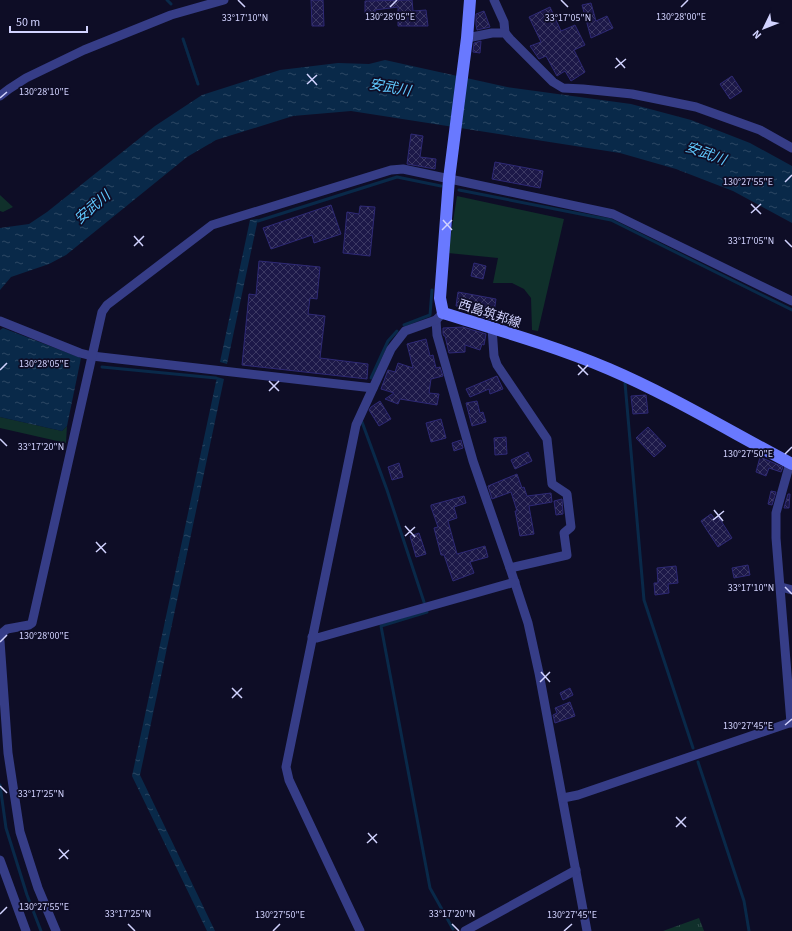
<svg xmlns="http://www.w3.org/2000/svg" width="792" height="931" viewBox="0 0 792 931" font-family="'Source Sans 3','Noto Sans JP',sans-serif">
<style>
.grass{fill:#10302b}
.park{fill:url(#park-tufts)}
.water{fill:url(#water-ripples)}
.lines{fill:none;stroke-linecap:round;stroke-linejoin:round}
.stream{stroke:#092949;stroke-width:3}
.building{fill:url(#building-cross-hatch);stroke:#2e2975}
.street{stroke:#363d87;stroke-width:9}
.secondary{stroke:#6979ff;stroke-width:12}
.ticks{fill:none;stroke:#d2d3ff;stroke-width:1.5}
.labels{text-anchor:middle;stroke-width:3.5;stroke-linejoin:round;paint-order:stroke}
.street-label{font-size:13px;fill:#d2d3ff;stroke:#0e0d26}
.water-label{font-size:14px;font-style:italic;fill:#60caff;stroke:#0e0d26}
.ticks-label{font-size:10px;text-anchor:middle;fill:#d2d3ff;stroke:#0e0d26;stroke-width:3.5;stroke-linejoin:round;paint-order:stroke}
</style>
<defs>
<pattern id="park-tufts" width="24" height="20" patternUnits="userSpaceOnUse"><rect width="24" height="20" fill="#10302b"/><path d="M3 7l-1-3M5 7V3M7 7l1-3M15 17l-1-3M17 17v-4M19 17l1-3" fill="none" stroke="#324d4b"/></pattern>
<pattern id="water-ripples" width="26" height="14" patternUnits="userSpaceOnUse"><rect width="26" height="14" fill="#092949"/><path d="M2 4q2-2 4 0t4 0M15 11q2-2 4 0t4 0" fill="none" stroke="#2c4764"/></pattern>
<pattern id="building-cross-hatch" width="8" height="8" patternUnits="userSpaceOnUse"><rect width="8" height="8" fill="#1c1848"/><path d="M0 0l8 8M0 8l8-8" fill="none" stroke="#3c3963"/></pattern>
</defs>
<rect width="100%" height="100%" fill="#0e0d26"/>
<!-- grass -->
<g class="grass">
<path d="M0,195l13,12 -10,5 -3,-1z"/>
<path d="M457,196l107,23 -26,112 -6,-1 -1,-32 -7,-9 -12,-6h-19l5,-25 -50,-5z"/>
<path d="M0,417l62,14 5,-5 -1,17 -66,-15z"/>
</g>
<!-- park -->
<path class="park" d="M699,918l5,13h-41z"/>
<!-- water -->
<g class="water">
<path d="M385,60l122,27 124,17 60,16 59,23 42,23v57l-59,-32 -57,-22 -56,-16 -269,-42 -58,5 -77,24 -29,17 -121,98 -17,9 -38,13 -11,13v-62l29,-4 18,-12 108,-86 47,-31 78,-25 58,-7 31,1z"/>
<path d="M258,219l-31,145 -7,-2 30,-142z"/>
<path d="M3,328l78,30 -14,68 -5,5 -62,-14v-87z"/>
<path d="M217,377l7,2 -84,396 75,156h-8l-75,-155z"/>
</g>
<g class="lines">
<!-- stream -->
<g class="stream">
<path d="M167,0l4,4"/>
<path d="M183,39l15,45"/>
<path d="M459,190l152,30 181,90"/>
<path d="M258,221l139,-44 44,9"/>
<path d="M404,325l26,-10 2,-25"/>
<path d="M102,367l114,11"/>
<path d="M371,378l17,-37 9,-10"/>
<path d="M625,383l19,217 49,148"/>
<path d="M362,422l25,68 37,112"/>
<path d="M427,612l-46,14 49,262 23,41"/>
<path d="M698,762l46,139 5,30"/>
<path d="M0,785l6,43 21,67 14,36"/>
</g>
</g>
<!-- building -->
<g class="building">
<path d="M311,0h12l1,26h-12z"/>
<path d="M412,0l1,11 13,-1 2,16h-30v-19l-23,3v3h-10v-12z"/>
<path d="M591,3l5,18 11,-5 6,12 -22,10 -9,-33z"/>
<path d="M550,7l11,24 14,-6 10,20 -11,5 11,22 -14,9 -6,-10 -8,5 -11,-20 -7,3 -9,-13 11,-4 -12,-25z"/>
<path d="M484,11l6,16 -13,3 -1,-5v-11z"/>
<path d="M481,41l-1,12 -7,-1 1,-9z"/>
<path d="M732,76l10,15 -12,8 -10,-15z"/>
<path d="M411,134l12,2 -3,21 16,2 -1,10 -28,-5z"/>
<path d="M495,162l48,9 -3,17 -48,-9z"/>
<path d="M331,205l10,29 -27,9 -2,-8 -41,14 -8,-21z"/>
<path d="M360,206l15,1 -5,49 -27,-3 4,-41 12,2z"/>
<path d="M259,261l61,6 -3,32 -7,-1 -2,16 17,2 -5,42 48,6 -1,15 -125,-14 7,-71 7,1z"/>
<path d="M474,263l12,3 -3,13 -12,-3z"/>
<path d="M458,292l38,7 -3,20 -2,1 -11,-4 1,-6 -25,-4z"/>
<path d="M463,327l23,7 -2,11 -2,-1 -2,6 -15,-5v7l-16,1 -4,-17h-1l-1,-2v-6z"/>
<path d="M426,339l4,17 3,-1 3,13 4,-1 3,9 -12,3 -2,14 10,1 -2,11 -37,-6 -2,5 -13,-5 9,-6 -13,-4 7,-19 7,2 3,-9 15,5 -6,-24z"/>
<path d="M497,376l6,13 -13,5 -1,-5 -19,8 -4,-8z"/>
<path d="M646,395l2,18 -15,1 -2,-18z"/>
<path d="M380,401l11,18 -12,7 -10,-16 2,-3z"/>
<path d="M477,401l3,12 3,-1 3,10 -14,4 -6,-23z"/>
<path d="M441,419l5,19 -15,4 -5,-19z"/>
<path d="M648,427l18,19 -12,11 -18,-19z"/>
<path d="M506,437l1,17 -12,1 -1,-17z"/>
<path d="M461,440l2,8 -9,3 -2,-8z"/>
<path d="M528,452l4,9 -17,8 -4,-9z"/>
<path d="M760,457l23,10 -2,5 -12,-4 -3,8 -10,-4z"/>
<path d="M399,463l4,14 -11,3 -4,-13z"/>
<path d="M517,474l5,14 2,-1 3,9 24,-3 1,9 -23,4 5,28 -14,2 -5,-25h2l-6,-19 -19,7 -4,-13z"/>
<path d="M771,491l5,1 -4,13 -4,-1z"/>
<path d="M788,494h2l-1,14h-5z"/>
<path d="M464,496l2,7 -12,4 3,11 -9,3 9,33 28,-8 3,11 -18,5 4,11 -21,8 -9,-26h-3l-7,-27 4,-1 -7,-20v-2z"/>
<path d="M562,499l1,15 -7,1 -2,-14z"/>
<path d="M711,514l4,5 3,-3 14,22 -14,9 -17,-26z"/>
<path d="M419,533l7,21 -10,3 -6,-21z"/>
<path d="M748,565l2,10 -16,3 -2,-10z"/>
<path d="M676,566l2,17 -10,1 1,9 -14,2 -1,-12h4l-1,-15z"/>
<path d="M570,688l3,7 -10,5 -3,-7z"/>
<path d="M570,702l5,14 -20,7 -2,-8 4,-2 -2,-5z"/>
</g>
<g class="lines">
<!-- street -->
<g class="street">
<path d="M494,0l10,22 1,11"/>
<path d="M467,38l25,-5h13l5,6 43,43 10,6 20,1 49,5 64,13 64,23 32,18"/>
<path d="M0,96l9,-7 17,-11 58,-28 87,-35 53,-15"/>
<path d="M436,320l1,15 36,126 37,107 18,55 11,50 48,258"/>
<path d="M0,321l80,32 12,3 281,32"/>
<path d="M492,328l2,28 3,9 50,74 5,45 15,10 4,33 -7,6 3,22 -57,13"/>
<path d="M790,463l-14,50v25l15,185"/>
<path d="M781,587l11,3"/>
<path d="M0,635l7,-6 22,-4 3,-2 70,-311 5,-7 105,-80 179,-55 12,-1 210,45 179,87"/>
<path d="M312,637l5,1 198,-56"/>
<path d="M0,641l8,112 12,79 18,56 18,43"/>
<path d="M563,798l15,-3 214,-73"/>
<path d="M0,860l26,71"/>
<path d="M360,931l-71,-151 -3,-13 70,-342 35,-76 14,-18 31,-11 7,-7"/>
<path d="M465,931l111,-61"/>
</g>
<!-- secondary -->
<path class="secondary" d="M470,0l-3,38 -18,141 -9,119 3,15c55,17 112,33 166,56 63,27 122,63 183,95"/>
</g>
<!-- ticks -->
<path class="ticks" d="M238,0l7,7M561,0l7,7M390,7l7,-7M681,7l7,-7M616,58l9,10M615,68l11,-9M307,74l10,11M307,84l10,-9M0,98l7,-6M785,182l7,-7M751,204l10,10M751,213l10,-9M443,220l9,10M442,230l10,-10M134,236l9,10M785,240l7,7M134,246l10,-10M578,365l10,10M0,370l7,-7M578,375l10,-10M269,381l10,10M269,391l10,-10M0,439l7,7M785,454l7,-7M714,510l9,11M713,520l11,-9M405,526l10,11M405,536l10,-9M96,542l10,11M96,552l10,-9M785,587l7,7M0,642l7,-7M541,672l9,10M540,682l10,-10M232,688l10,10M232,698l10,-10M785,725l7,-6M0,786l7,7M676,817l10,10M676,827l10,-10M368,833l9,10M367,843l10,-9M59,849l9,10M59,859l10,-9M0,914l7,-7M128,924l7,7M452,924l7,7M273,931l7,-7M564,931l8,-7"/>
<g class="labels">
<!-- street labels -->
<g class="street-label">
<text transform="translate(490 313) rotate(18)" y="5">西島筑邦線</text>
</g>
<!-- water labels -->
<g class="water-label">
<text transform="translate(390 87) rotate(10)" y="5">安武川</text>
<text transform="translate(706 153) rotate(20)" y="5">安武川</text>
<text transform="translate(92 207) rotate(-41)" y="5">安武川</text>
</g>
</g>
<g class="ticks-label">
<text x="390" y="20">130°28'05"E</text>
<text x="681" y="20">130°28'00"E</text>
<text x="245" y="21">33°17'10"N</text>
<text x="568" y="21">33°17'05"N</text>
<text x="44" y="95">130°28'10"E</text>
<text x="748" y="185">130°27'55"E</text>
<text x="751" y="244">33°17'05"N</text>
<text x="44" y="367">130°28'05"E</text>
<text x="41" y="450">33°17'20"N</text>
<text x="748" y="457">130°27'50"E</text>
<text x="751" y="591">33°17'10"N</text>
<text x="44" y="639">130°28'00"E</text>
<text x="748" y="729">130°27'45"E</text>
<text x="41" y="797">33°17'25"N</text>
<text x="44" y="910">130°27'55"E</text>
<text x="128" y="917">33°17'25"N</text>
<text x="452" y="917">33°17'20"N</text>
<text x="280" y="918">130°27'50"E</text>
<text x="572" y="918">130°27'45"E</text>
</g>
<!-- north arrow -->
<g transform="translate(764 28) rotate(227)" stroke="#0e0d26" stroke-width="3" paint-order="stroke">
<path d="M0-3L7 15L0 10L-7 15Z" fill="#d2d3ff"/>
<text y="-6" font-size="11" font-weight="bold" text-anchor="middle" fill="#d2d3ff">N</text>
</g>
<!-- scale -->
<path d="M10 26v6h77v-6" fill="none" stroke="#d2d3ff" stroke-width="2"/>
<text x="16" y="26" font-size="12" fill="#d2d3ff" stroke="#0e0d26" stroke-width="3" paint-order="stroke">50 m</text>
</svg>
